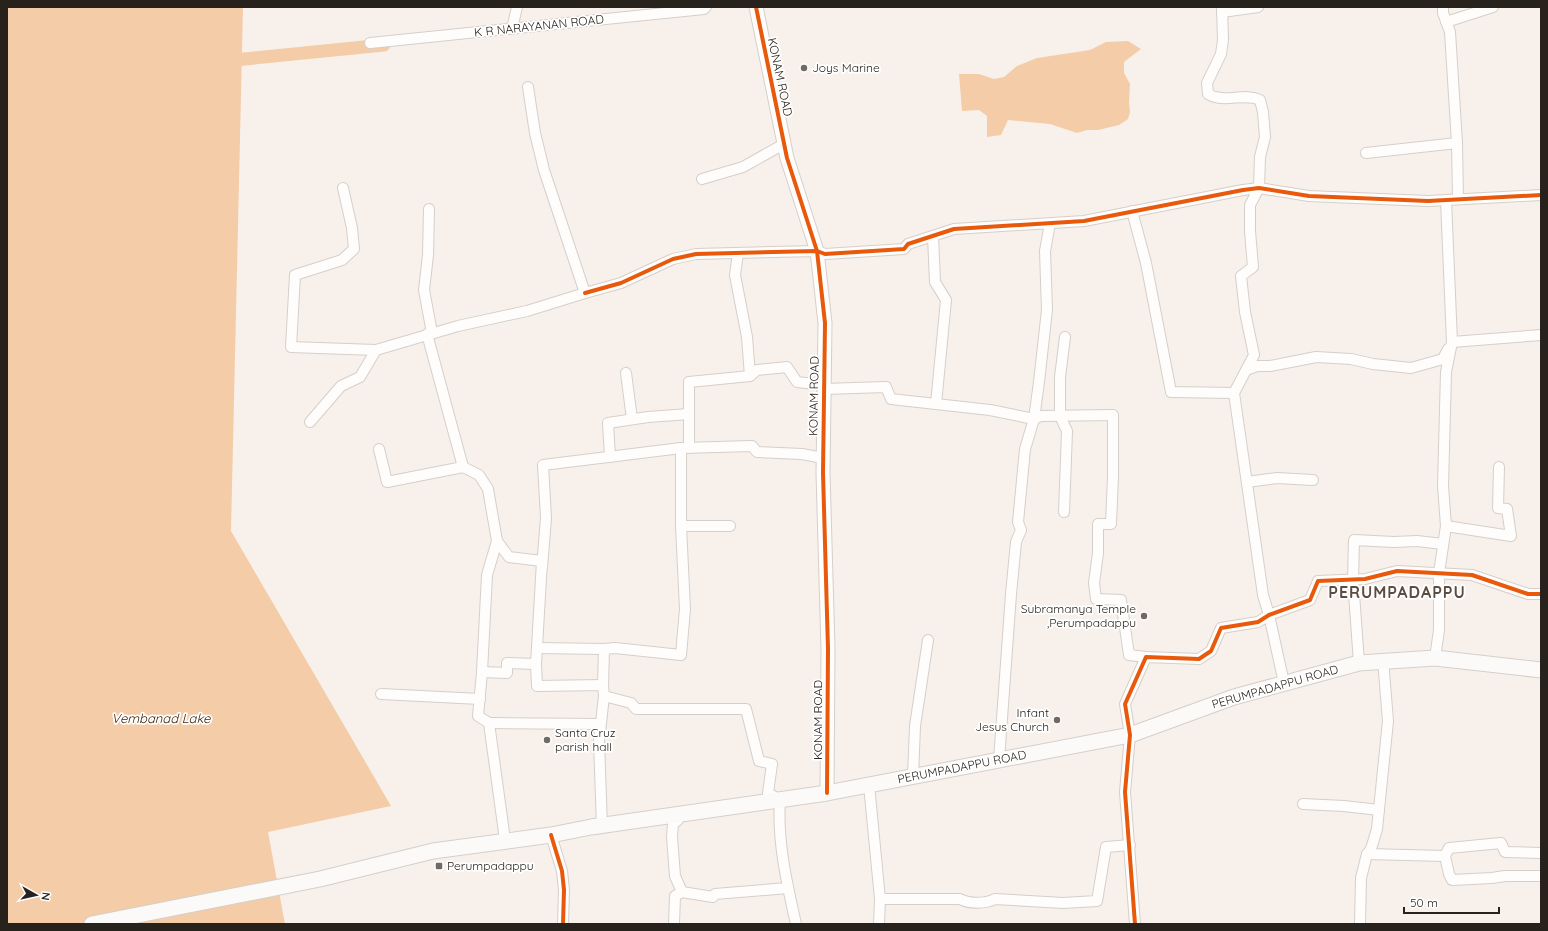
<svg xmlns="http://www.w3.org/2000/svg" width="1548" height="931" viewBox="0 0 1548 931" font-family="Quicksand,sans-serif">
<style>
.water{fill:#f4cca8}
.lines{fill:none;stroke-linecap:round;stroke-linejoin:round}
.canal{stroke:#f4cca8;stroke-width:13}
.minor-casing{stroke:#d5cfc9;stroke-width:12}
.tertiary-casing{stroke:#d5cfc9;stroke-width:15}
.secondary-casing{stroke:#d5cfc9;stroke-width:17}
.minor{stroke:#fefdfc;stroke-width:10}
.tertiary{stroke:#fefdfc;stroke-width:13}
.secondary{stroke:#fbfaf9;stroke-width:15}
.cycleway-casing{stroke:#fff;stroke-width:6}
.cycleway{stroke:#e8590c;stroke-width:4}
.poi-dot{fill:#716a64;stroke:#fff;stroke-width:1.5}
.labels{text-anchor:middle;stroke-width:3.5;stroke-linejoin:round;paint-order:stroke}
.street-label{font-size:12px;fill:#28221c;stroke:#fff}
.poi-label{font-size:12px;fill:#28221c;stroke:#fff;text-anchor:start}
.water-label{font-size:13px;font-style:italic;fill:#3b250f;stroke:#fff}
.district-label{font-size:16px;font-weight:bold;letter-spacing:1px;fill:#5b4d41;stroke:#fff}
</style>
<rect width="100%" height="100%" fill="#f8f1eb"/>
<!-- water -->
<g class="water">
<path d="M7,7h236l-12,524 160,275 -123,26 17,92h-278z"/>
<path d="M1128,41l13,8 -17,13v11l6,11 -1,18 1,10 -2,7 -9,6 -21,5h-11l-10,3 -27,-9 -42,-4 -7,15 -14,2v-21l-8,-6 -17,1 -3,-37h20l15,5 10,-2 13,-11 20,-8 53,-8 16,-8z"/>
</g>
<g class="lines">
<!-- canal -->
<path class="canal" d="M225,61l159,-16"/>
<!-- minor casing -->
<g class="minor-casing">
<g id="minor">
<path d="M1222,12l36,-5"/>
<path d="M1446,22l47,-15"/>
<path d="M512,29l5,-22"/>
<path d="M370,43l334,-34 2,-2"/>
<path d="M1457,143l1,56"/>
<path d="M1366,153l91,-10 -7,-111 -7,-19v-6"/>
<path d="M702,179l41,-12 41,-23"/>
<path d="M343,188l9,40 2,21 -12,11 -47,15 -4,72 85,3"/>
<path d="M429,209l-1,46 -4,35 8,43"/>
<path d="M1132,211l14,52 25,129 63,1 20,-38 -9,-43 -4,-36 12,-9 -3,-36v-26l9,-17 1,-31 5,-20 -2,-25 -3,-12c-16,-8 -36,4 -52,-6l-1,-11 14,-29 2,-14 -1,-33"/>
<path d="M933,236l2,46 11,18 -10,104"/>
<path d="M738,253l-3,22 12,62 3,39 7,-6 30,-3 10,15 27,3"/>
<path d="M585,293l36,-10 52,-24 23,-5 121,-3 8,3 79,-5 4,-5 46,-15 130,-8 159,-31 16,-2 50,8 119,5 113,-6"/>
<path d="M427,334l36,133 16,8 9,14 9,52 12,16 33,4 -6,103 -29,-1v10l-25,-1 -4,44 11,7 16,117"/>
<path d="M1452,342l89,-7"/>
<path d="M1246,370l11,-4h13l46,-9 35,2 22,5 38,4 32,-9 5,-10"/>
<path d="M626,373l6,46"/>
<path d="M824,389l62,-2 5,12 99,11 44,9 7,-3 72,-1v62l-2,47h-13v29l-4,30 2,16 25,1 8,55 17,2"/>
<path d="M1234,393l29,202 6,20 15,68"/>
<path d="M310,422l31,-36 19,-9 16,-27 82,-24 69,-15 58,-18 -41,-123 -9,-37 -7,-46"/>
<path d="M689,448v-66l61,-6"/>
<path d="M379,449l8,33 76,-15"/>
<path d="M610,457l-2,-34 40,-6 41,-3"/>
<path d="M1247,482l30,-4 36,2"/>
<path d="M1064,512l3,-81 -7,-15v-39l5,-40"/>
<path d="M681,526h49"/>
<path d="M1446,526l65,10 -4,-27 -9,-1 1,-41"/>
<path d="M542,568l4,-50 -3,-53 138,-17 71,-2 5,6 45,2 21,4"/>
<path d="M537,648l67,1"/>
<path d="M1435,658l4,-28v-57l7,-47 -3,-40 3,-114 6,-30 -6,-142"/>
<path d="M1359,663l-6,-83 1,-40 40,2 23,-1 26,3"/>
<path d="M536,664l1,22 66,-1 1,11 -5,45 3,86"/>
<path d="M482,672l5,-97 10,-34"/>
<path d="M603,686l1,-37 11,-1 66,7 4,-46 -4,-83v-78"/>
<path d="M381,694l99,5"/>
<path d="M604,696l27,7 5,6h110l13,52 13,3 -4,29 12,7c-3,41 7,84 16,124"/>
<path d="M489,723l111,1"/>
<path d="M999,760l12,-166 5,-52 5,-12 -3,-8 7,-73 9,-30 5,-37 8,-72 -2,-59 5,-28"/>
<path d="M913,777l2,-51 13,-86"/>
<path d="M869,785l11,114 -1,25"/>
<path d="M1303,804l41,2 35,4"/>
<path d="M679,815l-1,5 -5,4 -1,13 3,39 7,16 31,5 2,-3 73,-6"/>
<path d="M551,835l11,36 2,19 -1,34"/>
<path d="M1541,853l-36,-1 -4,-9 -52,5 -4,8 4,18 3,6 40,-2 13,-2h36"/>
<path d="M1367,854l78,2"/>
<path d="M880,899h80c9,5 25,5 35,0l68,4 34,-2 9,-54 24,-2"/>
<path d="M674,924l1,-28 7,-4"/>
<path d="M1135,924l-10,-132 5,-57 -5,-31 21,-47 53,2 12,-8 10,-23 37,-6 11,-7 41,-15 8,-19 47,-2 32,-8 75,4 56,19h13"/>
<path d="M1360,924l1,-46 6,-24 4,-5 6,-20 11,-108 -5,-61"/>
</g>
</g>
<!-- tertiary casing -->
<g class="tertiary-casing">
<path id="tertiary" d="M756,7l31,151 30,93 8,72 -2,150 5,176 -1,144"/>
</g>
<!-- secondary casing -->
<g class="secondary-casing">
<path id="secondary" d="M92,924l228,-45 113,-28 118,-16 40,-8 236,-34 303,-58 104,-38 125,-34 76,-5 106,12"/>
</g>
<!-- minor -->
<use href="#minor" class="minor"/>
<!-- tertiary -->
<use href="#tertiary" class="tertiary"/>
<!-- secondary -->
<use href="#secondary" class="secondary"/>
<!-- cycleway casing -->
<g class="cycleway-casing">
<g id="cycleway">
<path d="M756,7l31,151 30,93 8,72 -2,150 5,176 -1,144"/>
<path d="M585,293l36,-10 52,-24 23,-5 121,-3 8,3 79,-5 4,-5 46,-15 130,-8 159,-31 16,-2 50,8 119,5 113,-6"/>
<path d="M551,835l11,36 2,19 -1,34"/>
<path d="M1135,924l-10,-132 5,-57 -5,-31 21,-47 53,2 12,-8 10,-23 37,-6 11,-7 41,-15 8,-19 47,-2 32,-8 75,4 56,19h13"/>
</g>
</g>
<!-- cycleway -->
<use href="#cycleway" class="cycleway"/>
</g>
<!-- markers -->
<g class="poi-dot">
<circle cx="804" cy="68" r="4"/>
<circle cx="1144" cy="616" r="4"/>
<circle cx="1057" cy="720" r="4"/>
<circle cx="547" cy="740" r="4"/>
<rect x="435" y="862" width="8" height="8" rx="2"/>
</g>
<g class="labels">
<!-- street labels -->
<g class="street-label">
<text transform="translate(539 26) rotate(-6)" y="4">K R NARAYANAN ROAD</text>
<text transform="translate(780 77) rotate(78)" y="4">KONAM ROAD</text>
<text transform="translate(814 396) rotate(-89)" y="4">KONAM ROAD</text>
<text transform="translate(1275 687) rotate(-16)" y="4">PERUMPADAPPU ROAD</text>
<text transform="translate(818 720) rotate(-90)" y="4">KONAM ROAD</text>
<text transform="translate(962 767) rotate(-11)" y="4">PERUMPADAPPU ROAD</text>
</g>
<!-- poi labels -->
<g class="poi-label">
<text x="812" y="72">Joys Marine</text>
<text x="1136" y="613" text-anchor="end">Subramanya Temple<tspan x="1136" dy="14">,Perumpadappu</tspan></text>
<text x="1049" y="717" text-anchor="end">Infant<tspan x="1049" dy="14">Jesus Church</tspan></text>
<text x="555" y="737">Santa Cruz<tspan x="555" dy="14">parish hall</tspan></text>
<text x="447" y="870">Perumpadappu</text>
</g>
<!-- water labels -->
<g class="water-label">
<text x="161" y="723">Vembanad Lake</text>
</g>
<!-- district labels -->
<g class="district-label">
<text x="1397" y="598">PERUMPADAPPU</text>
</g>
</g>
<!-- border -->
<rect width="1548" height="931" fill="none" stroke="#28221c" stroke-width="16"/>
<!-- north arrow -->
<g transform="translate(36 895) rotate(98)" stroke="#ffffff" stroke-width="3" paint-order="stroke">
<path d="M0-3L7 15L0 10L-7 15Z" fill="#28221c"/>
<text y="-6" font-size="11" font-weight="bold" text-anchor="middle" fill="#28221c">N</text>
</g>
<!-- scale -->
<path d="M1404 907v6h95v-6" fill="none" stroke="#28221c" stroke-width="2"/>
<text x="1410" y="907" font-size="12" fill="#28221c" stroke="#ffffff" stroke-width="3" paint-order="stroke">50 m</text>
</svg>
